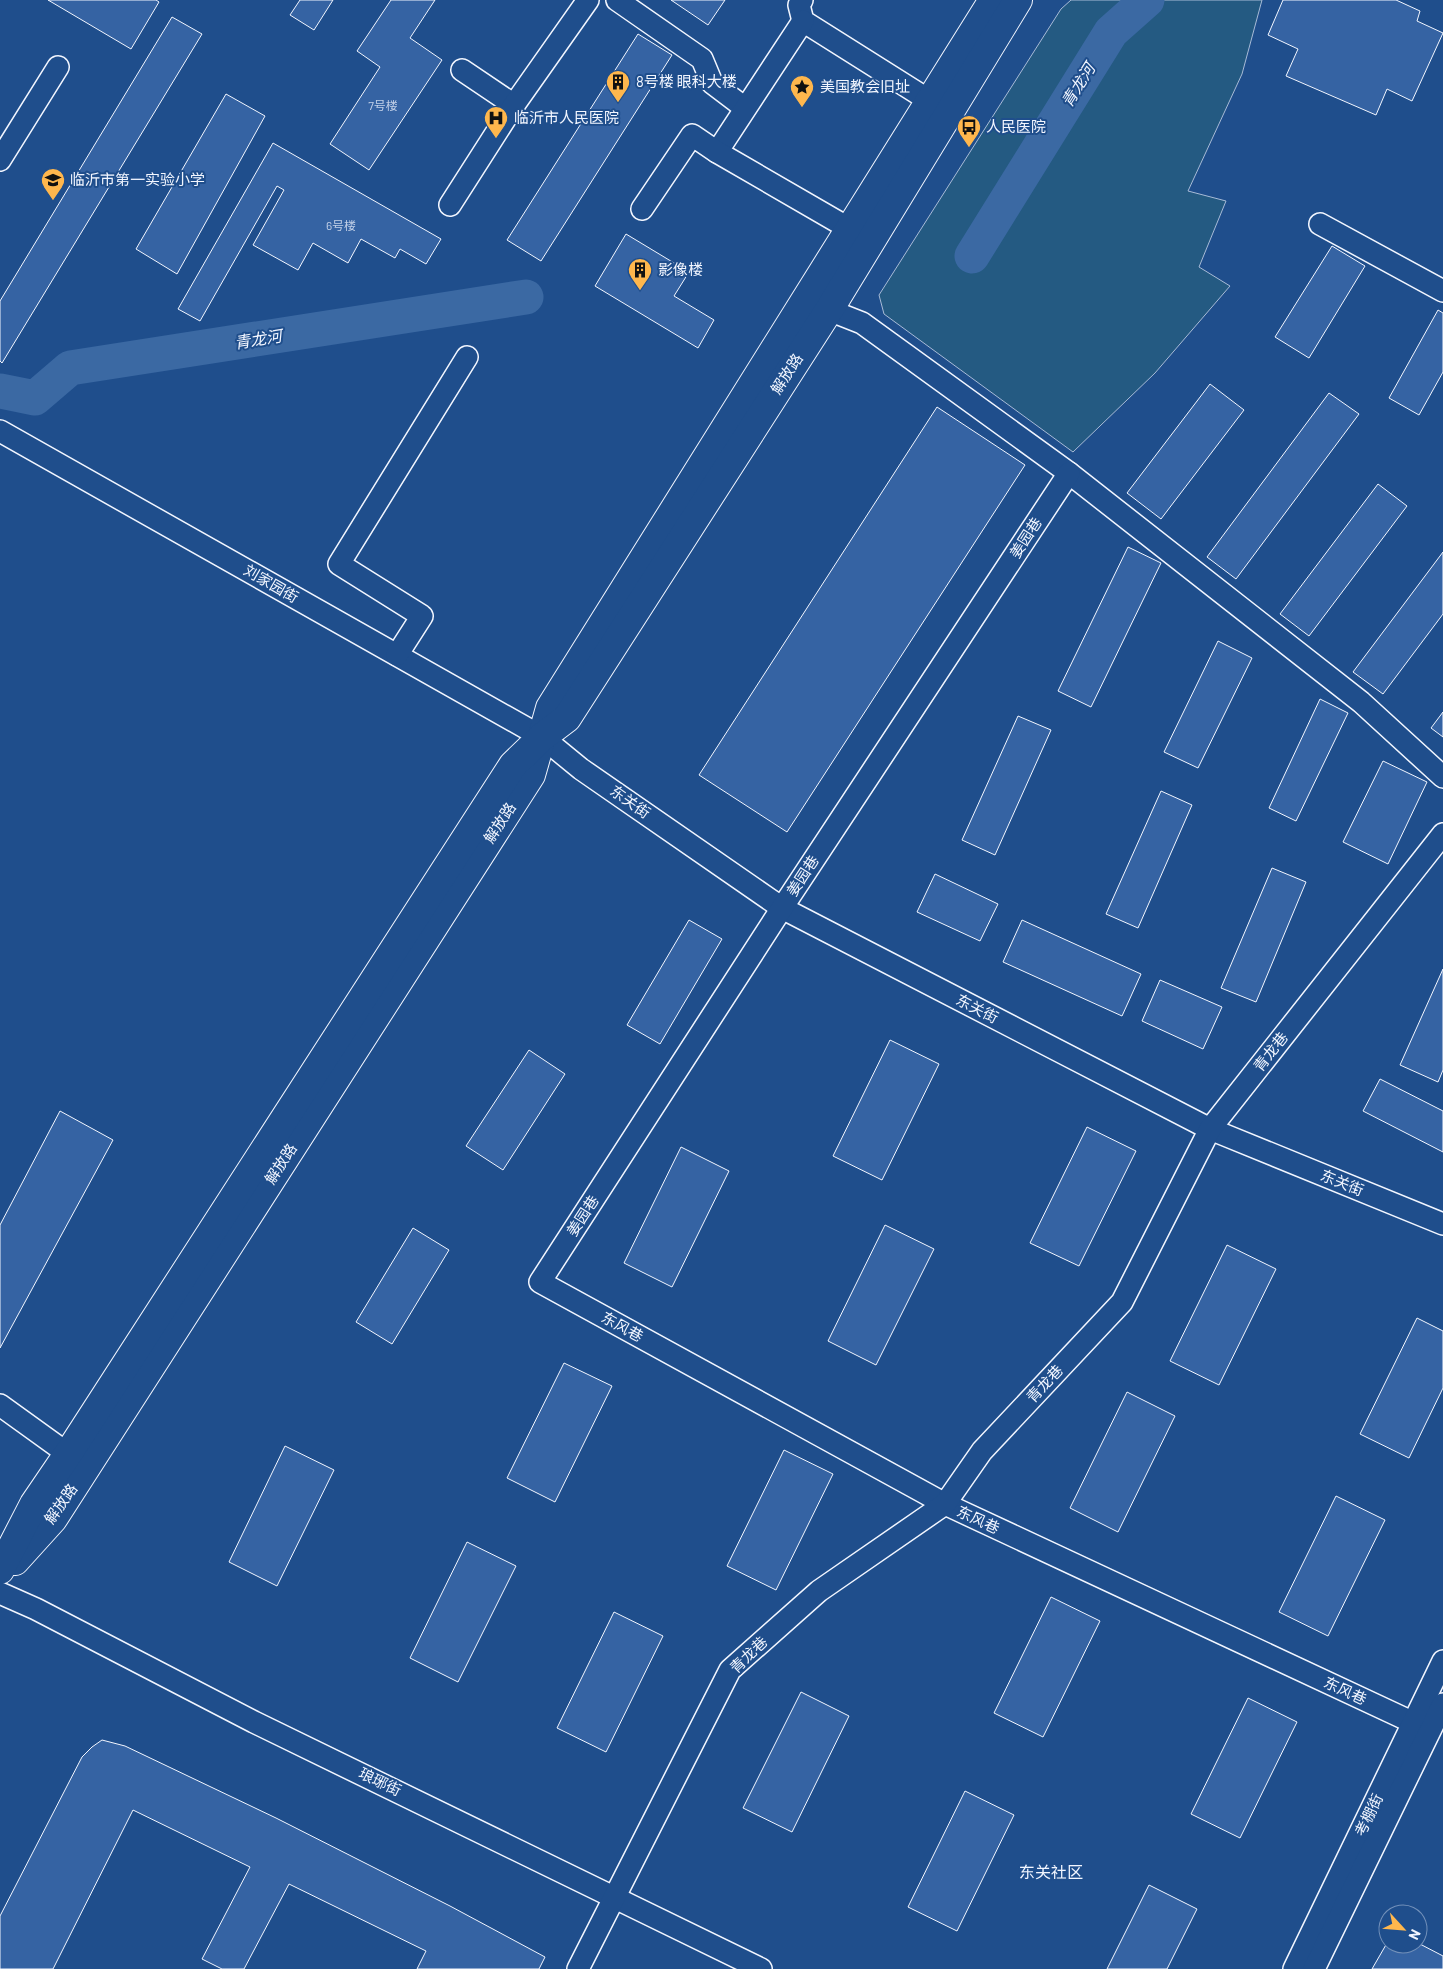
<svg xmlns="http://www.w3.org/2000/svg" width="1443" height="1969" viewBox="0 0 1443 1969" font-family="Barlow,'Noto Sans SC',sans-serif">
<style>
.green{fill:#245a82;stroke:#a8bbd7}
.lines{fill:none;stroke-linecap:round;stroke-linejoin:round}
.river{stroke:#3b69a3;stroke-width:35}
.building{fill:#3563a3;stroke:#f2f6ff}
.minor-casing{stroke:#f2f6ff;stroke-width:24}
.major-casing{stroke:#f2f6ff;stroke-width:30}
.minor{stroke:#1f4e8c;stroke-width:21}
.major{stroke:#1f4e8c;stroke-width:28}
.labels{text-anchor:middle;stroke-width:4;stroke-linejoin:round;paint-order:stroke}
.number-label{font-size:12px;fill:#c3d1e8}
.poi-label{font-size:15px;fill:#f2f6ff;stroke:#1f4e8c;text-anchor:start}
.street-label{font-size:15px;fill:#f2f6ff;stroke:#1f4e8c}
.water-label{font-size:16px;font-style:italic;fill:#f2f6ff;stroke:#1f4e8c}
.neighbourhood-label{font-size:16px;fill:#f2f6ff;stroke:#1f4e8c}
</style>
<rect width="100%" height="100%" fill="#1f4e8c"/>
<!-- green -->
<path class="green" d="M1071,0h191l-20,74 -54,117 38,10 -27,66 31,19 -75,87 -82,79 -189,-138 -5,-19 182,-286z"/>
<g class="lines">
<!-- river -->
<g class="river">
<path d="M972,256l139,-224 36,-32"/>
<path d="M0,391l35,7 35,-30 456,-71"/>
</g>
</g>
<!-- building -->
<g class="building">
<path d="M48,0h108l3,2 -28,47z"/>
<path d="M300,0h33l-19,30 -24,-15z"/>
<path d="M391,0h44l-25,38 32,22 -73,110 -39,-26 50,-77 -23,-16z"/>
<path d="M671,0h54l-17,25z"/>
<path d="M1283,0h113l24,11 -3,10 26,12 -31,68 -25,-12 -11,26 -90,-39 12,-27 -30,-14z"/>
<path d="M172,17l30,17 -200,329 -2,-2v-60z"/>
<path d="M638,34l34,21 -131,206 -34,-21z"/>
<path d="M226,94l39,22 -88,158 -41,-25z"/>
<path d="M273,143l168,96 -15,25 -26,-15 -5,9 -34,-19 -13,24 -35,-20 -15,27 -45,-25 31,-55 -7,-4 -77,135 -22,-12z"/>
<path d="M626,234l63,38 -15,24 40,24 -16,28 -103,-62z"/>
<path d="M1332,246l33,20 -56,92 -34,-21z"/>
<path d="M1438,310l5,3v59l-24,43 -30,-17z"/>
<path d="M1210,384l34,26 -83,109 -34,-26z"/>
<path d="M1329,393l30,21 -123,165 -29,-22z"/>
<path d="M937,407l88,58 -238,367 -88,-57z"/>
<path d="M1378,484l29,22 -98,130 -29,-22z"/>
<path d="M1128,547l33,16 -70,144 -33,-16z"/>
<path d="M1443,552v62l-60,80 -30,-22z"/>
<path d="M1218,641l34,17 -54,110 -34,-16z"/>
<path d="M1320,699l28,14 -52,108 -27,-13z"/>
<path d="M1443,712v25l-12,-9z"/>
<path d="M1018,716l33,14 -56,125 -33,-15z"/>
<path d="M1383,761l44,21 -39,82 -45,-22z"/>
<path d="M1161,791l31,14 -54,123 -32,-14z"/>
<path d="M1272,868l34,14 -50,120 -35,-14z"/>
<path d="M935,874l63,30 -18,37 -63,-29z"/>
<path d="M689,920l33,19 -62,105 -33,-19z"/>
<path d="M1022,920l119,54 -19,42 -119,-54z"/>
<path d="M1443,969v101l-5,12 -38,-17z"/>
<path d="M1160,980l62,27 -19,42 -61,-28z"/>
<path d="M890,1040l49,24 -57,116 -49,-24z"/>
<path d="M529,1050l36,24 -62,96 -37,-24z"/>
<path d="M1380,1079l63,32v41l-80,-41z"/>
<path d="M60,1111l53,29 -113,208v-123z"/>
<path d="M1087,1127l49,24 -57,115 -49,-23z"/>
<path d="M681,1147l48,24 -57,116 -48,-24z"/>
<path d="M885,1225l49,24 -58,116 -48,-24z"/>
<path d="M413,1228l36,22 -57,94 -36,-22z"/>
<path d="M1227,1245l49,24 -57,116 -49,-24z"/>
<path d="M1417,1318l26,13v57l-34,70 -49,-24z"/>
<path d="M564,1363l48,23 -57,116 -48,-24z"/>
<path d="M1127,1392l48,24 -57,116 -48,-24z"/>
<path d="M285,1446l49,24 -57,116 -48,-24z"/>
<path d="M784,1450l49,24 -57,116 -49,-24z"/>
<path d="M1336,1496l49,24 -57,116 -49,-24z"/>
<path d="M467,1542l49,24 -58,116 -48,-24z"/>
<path d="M1051,1597l49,24 -57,116 -49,-24z"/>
<path d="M614,1612l49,24 -57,116 -49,-24z"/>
<path d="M801,1692l48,24 -57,116 -49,-24z"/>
<path d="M1248,1698l49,24 -57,116 -49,-24z"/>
<path d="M102,1740l23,6 151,72 174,88 95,51 -6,12h-122l9,-18 -137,-67 -45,85h-22l-20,-10 48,-92 -117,-57 -80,159h-53v-53l82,-159 10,-10z"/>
<path d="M965,1791l49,24 -57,116 -49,-24z"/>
<path d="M1149,1885l48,24 -30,60h-60z"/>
<path d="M1387,1943h31l25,13v13h-71z"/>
</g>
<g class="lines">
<!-- minor casing -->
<g class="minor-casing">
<g id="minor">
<path d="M617,0l85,59 10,24 33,25"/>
<path d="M802,0l-3,5 4,16 127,80"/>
<path d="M462,70l52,35"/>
<path d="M717,152l86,-131"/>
<path d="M0,160l58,-93"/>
<path d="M450,205l64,-100 74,-105"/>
<path d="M642,209l50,-74 25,17 133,77"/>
<path d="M1320,224l123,67"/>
<path d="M829,310l33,13 207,150 292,229 82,75"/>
<path d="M0,431l542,306 39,32 201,139 428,221 233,95"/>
<path d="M1069,473l-287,435 -242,374 405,222 484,226"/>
<path d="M397,655l25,-39 -83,-52 128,-207"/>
<path d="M0,1405l68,49"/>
<path d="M0,1593l36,16 218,113 507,247"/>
<path d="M578,1969l152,-299 89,-79 126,-87 37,-53 140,-149 88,-173 233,-295"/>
<path d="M1294,1969l149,-308"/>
<path d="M1314,1969l129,-265"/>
</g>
</g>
<!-- major casing -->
<g class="major-casing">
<g id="major">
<path d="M15,1561l38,-42 478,-744 19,-67 443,-708"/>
<path d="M0,1570l34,-66 34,-50 445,-689 29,-28 25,-19 262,-408 189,-310"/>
</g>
</g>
<!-- minor -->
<use href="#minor" class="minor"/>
<!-- major -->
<use href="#major" class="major"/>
</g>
<!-- icons -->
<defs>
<g id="building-pin" transform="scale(1.25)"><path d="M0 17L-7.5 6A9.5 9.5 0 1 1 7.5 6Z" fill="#ffb74d" stroke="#1f4e8c"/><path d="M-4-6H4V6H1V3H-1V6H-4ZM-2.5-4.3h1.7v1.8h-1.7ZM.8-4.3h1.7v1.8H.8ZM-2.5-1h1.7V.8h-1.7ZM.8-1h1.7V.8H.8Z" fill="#111"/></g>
<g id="sight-pin" transform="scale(1.25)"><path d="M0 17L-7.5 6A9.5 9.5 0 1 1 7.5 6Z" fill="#ffb74d" stroke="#1f4e8c"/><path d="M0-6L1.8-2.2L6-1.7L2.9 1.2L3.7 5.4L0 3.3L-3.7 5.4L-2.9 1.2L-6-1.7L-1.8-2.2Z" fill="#111"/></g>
<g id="hospital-pin" transform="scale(1.25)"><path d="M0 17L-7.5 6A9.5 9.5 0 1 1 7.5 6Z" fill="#ffb74d" stroke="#1f4e8c"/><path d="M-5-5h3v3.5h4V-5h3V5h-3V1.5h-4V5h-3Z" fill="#111"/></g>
<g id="bus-pin" transform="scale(1.25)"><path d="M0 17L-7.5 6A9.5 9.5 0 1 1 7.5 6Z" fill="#ffb74d" stroke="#1f4e8c"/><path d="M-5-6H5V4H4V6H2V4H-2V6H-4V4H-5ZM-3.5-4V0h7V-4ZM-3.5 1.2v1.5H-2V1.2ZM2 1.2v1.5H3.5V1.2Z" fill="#111"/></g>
<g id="school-pin" transform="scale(1.25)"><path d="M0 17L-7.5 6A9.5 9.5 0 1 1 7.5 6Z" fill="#ffb74d" stroke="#1f4e8c"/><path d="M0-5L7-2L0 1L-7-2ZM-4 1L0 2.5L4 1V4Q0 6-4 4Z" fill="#111"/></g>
</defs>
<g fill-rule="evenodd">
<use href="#building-pin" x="618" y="82"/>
<use href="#sight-pin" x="802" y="87"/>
<use href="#hospital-pin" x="496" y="118"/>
<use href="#bus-pin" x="969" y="127"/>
<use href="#school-pin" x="53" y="180"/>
<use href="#building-pin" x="640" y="270"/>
</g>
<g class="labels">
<!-- number labels -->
<g class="number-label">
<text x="383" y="110">7号楼</text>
<text x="341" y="230">6号楼</text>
</g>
<!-- poi labels -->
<g class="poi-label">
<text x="636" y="87">8号楼 眼科大楼</text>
<text x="820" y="92">美国教会旧址</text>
<text x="514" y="123">临沂市人民医院</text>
<text x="986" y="132">人民医院</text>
<text x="70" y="185">临沂市第一实验小学</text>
<text x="658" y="275">影像楼</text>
</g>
<!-- street labels -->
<g class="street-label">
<text transform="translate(787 374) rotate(-57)" y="5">解放路</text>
<text transform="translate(1026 538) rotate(-57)" y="5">姜园巷</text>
<text transform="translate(271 584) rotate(30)" y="5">刘家园街</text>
<text transform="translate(630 802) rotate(35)" y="5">东关街</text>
<text transform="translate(500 823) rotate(-57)" y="5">解放路</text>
<text transform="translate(803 876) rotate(-57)" y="5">姜园巷</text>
<text transform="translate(977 1009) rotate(27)" y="5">东关街</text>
<text transform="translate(1271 1052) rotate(-52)" y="5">青龙巷</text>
<text transform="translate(281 1164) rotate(-57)" y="5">解放路</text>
<text transform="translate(1342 1183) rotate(22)" y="5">东关街</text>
<text transform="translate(583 1216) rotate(-57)" y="5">姜园巷</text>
<text transform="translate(622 1327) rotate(29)" y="5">东风巷</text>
<text transform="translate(1045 1384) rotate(-47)" y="5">青龙巷</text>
<text transform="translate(61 1504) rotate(-55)" y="5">解放路</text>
<text transform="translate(978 1520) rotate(25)" y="5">东风巷</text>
<text transform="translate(749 1655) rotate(-44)" y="5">青龙巷</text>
<text transform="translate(1345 1691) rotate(25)" y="5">东风巷</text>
<text transform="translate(380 1782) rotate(26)" y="5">琅琊街</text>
<text transform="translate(1369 1815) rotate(-64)" y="5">考棚街</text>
</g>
<!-- water labels -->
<g class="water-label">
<text transform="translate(1078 85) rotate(-58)" y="6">青龙河</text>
<text transform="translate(258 339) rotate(-9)" y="6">青龙河</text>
</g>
<!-- neighbourhood labels -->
<g class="neighbourhood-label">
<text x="1051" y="1878">东关社区</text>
</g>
</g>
<!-- north arrow -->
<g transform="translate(1403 1929) rotate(116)"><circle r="24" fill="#1f4e8c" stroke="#7391ba"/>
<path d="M0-4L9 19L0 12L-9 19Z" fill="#ffb74d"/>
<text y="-8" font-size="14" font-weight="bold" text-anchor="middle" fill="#f2f6ff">N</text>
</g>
</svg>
